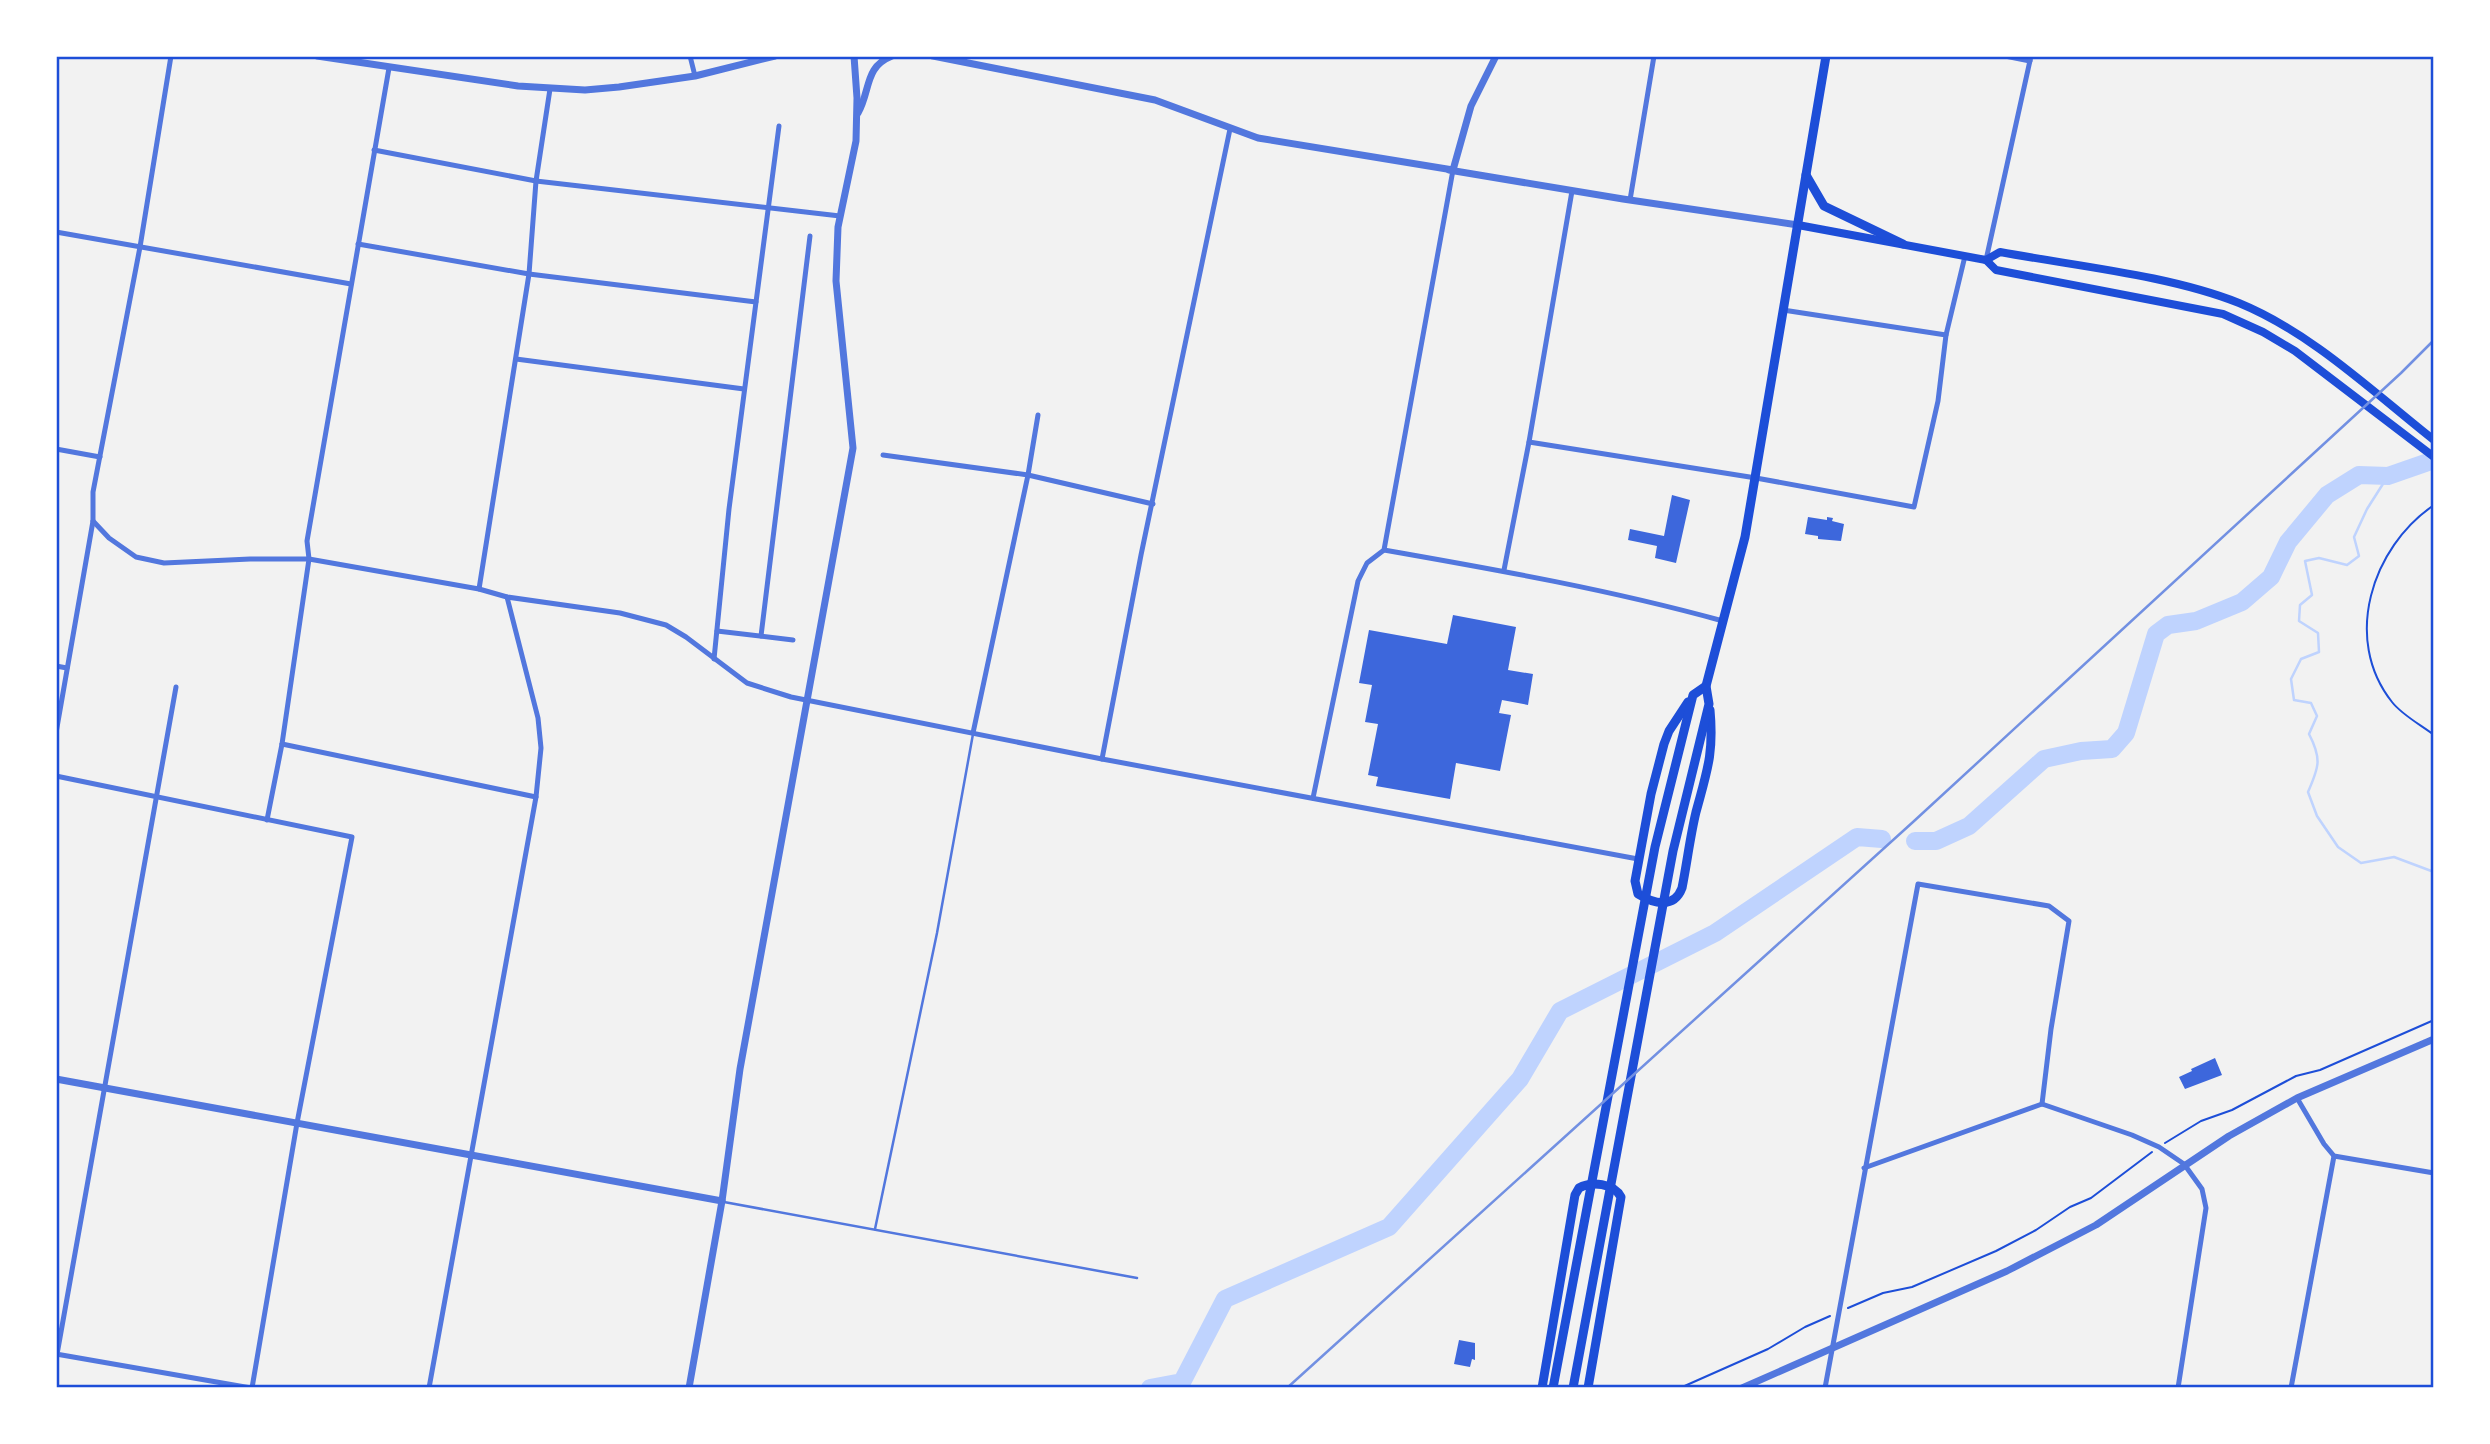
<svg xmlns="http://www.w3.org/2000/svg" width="2490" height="1444" viewBox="0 0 2490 1444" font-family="Manrope,sans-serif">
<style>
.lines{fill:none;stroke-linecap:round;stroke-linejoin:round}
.stream{stroke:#bfd3fe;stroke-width:2.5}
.river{stroke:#bfd3fe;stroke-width:18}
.building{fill:#3d67dc}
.path{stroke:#1d4ed8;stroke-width:2}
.service{stroke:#5277de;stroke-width:2.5}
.minor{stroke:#5277de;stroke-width:5}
.tertiary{stroke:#5277de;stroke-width:7}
.secondary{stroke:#1d4ed8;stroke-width:8}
.primary{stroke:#1d4ed8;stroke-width:9}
.rail{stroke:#7290e2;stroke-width:2.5}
.neatline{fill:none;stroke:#1d4ed8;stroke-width:2.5}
</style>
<rect width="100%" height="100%" fill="#f2f2f2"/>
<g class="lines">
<!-- stream -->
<path class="stream" d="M2388,476l-21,33 -13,28 5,19 -12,9 -28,-7 -14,3 7,34 -12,10 -1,16 19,12 1,19 -18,7 -10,20 3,21 17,3 6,13 -8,18c13,25 10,33 -1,58l9,24 21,31 23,16 33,-6 40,15"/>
<!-- river -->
<g class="river">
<path d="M1915,841h21l33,-15 75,-67 37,-8 31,-2 14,-16 30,-99 12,-9 28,-4 46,-19 29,-25 17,-35 39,-47 32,-20 29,1 46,-16"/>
<path d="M1150,1388l32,-6 43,-83 164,-72 131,-148 40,-68 155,-78 142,-96 25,2"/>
</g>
</g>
<!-- building -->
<g class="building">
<path d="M1672,495l18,5 -14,63 -21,-5 2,-12 -29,-6 2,-11 34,7z"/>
<path d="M1808,517l19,3v-3l6,1 -1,3 12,3 -3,17 -23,-2v-3l-13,-2z"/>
<path d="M1453,615l63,12 -8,43 25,4 -5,31 -26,-5 -3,13 12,2 -11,56 -44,-8 -6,36 -74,-13 2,-9 -10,-2 10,-51 -13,-2 7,-37 -13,-2 10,-53 78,14z"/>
<path d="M2215,1058l7,17 -37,14 -6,-12 13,-6 -1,-2z"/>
<path d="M1459,1340l16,3v17l-3,-1 -2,8 -16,-3z"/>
</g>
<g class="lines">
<!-- path -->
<g class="path">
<path d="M2434,505c-62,42 -92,134 -42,197 10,13 29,23 42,33"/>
<path d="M2165,1143l36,-22 31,-11 64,-34 24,-6 114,-50"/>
<path d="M1848,1308l35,-15 29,-6 84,-36 40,-21 34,-23 21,-9 61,-46"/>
<path d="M1680,1388l88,-39 37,-22 25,-11"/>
</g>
<!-- service -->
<g class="service">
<path d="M724,1202l413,76"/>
<path d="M875,1229l62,-296 36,-199"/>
</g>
<!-- minor -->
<g class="minor">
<path d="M690,56l5,20"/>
<path d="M2005,56l25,5"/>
<path d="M374,150l162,31 304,35"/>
<path d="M1630,200l24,-144"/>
<path d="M56,232l295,52"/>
<path d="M358,244l171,30 227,28"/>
<path d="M1986,260l45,-204"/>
<path d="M1783,310l163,25"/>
<path d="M516,359l228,30"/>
<path d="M1529,442l227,36 158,29 24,-106 8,-66 19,-79"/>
<path d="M56,449l44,8"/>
<path d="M883,455l145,20 125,29"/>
<path d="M93,521l16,17 27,19 28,6 86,-4h59l170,30 28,8 113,16 46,12 20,12 61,46 44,14 311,62 536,100"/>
<path d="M1384,550c114,20 227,40 339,71"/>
<path d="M1504,570l25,-128 43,-251"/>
<path d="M479,589l50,-315 7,-93 14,-92"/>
<path d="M717,631l76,9"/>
<path d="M761,636l49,-400"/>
<path d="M714,659l15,-150 50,-383"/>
<path d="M56,666l11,2"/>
<path d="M56,733l37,-212v-29l47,-245 31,-191"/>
<path d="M973,733l55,-258 10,-60"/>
<path d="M282,744l254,53"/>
<path d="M1102,759l39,-204 89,-426"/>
<path d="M56,776l296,61 -55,286 -45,265"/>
<path d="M1313,798l45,-217 9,-18 17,-13 69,-380"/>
<path d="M267,820l15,-76 27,-185 -2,-18 82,-473"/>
<path d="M2297,1098l27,46 10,12 100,17"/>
<path d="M1864,1168l178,-64 90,31 27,12 25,17 18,25 4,19 -28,180"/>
<path d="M56,1354l195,34"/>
<path d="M56,1360l120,-673"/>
<path d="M429,1388l107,-591 5,-49 -3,-30 -31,-121"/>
<path d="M1825,1388l93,-504 131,22 20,15 -18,108 -9,75"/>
<path d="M2291,1388l43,-232"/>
</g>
<!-- tertiary -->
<g class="tertiary">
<path d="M317,56l201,30 67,4 34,-3 76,-11 80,-20"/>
<path d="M933,56l222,44 103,38 195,32 18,-64 25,-50"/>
<path d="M858,113c13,-23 6,-46 34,-57"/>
<path d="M1449,170l174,29 175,26"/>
<path d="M56,1079l666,122"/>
<path d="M689,1388l33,-187 18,-132 113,-621 -17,-167 2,-54 18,-86 1,-43 -3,-42"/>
<path d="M1742,1388l265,-117 89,-46 133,-89 68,-38 137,-59"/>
</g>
<!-- secondary -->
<g class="secondary">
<path d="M1798,225l188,35 10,10 227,44 40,18 32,19 139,106"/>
<path d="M1986,260l14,-8c75,14 169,23 239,51 73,30 134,89 195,137"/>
</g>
<!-- primary -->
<g class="primary">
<path d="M1806,175l18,31 79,38"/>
<path d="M1688,702l-19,29 -5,13 -13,50 -16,87 3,13c16,10 36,15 44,-6 5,-25 8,-51 14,-76 11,-41 18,-58 14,-102"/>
<path d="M1542,1388l33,-193 4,-7c12,-7 35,-5 42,9l-33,191"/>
<path d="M1553,1388l102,-541 38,-152 13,-9"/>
<path d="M1573,1388l100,-537 36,-147 -3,-18 39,-149 81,-481"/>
</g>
<!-- rail -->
<path class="rail" d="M1287,1388l626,-566 488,-449 33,-33"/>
</g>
<!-- border -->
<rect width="2490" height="1444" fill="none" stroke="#ffffff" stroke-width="116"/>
<rect x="58" y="58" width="2374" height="1328" class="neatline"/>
</svg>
